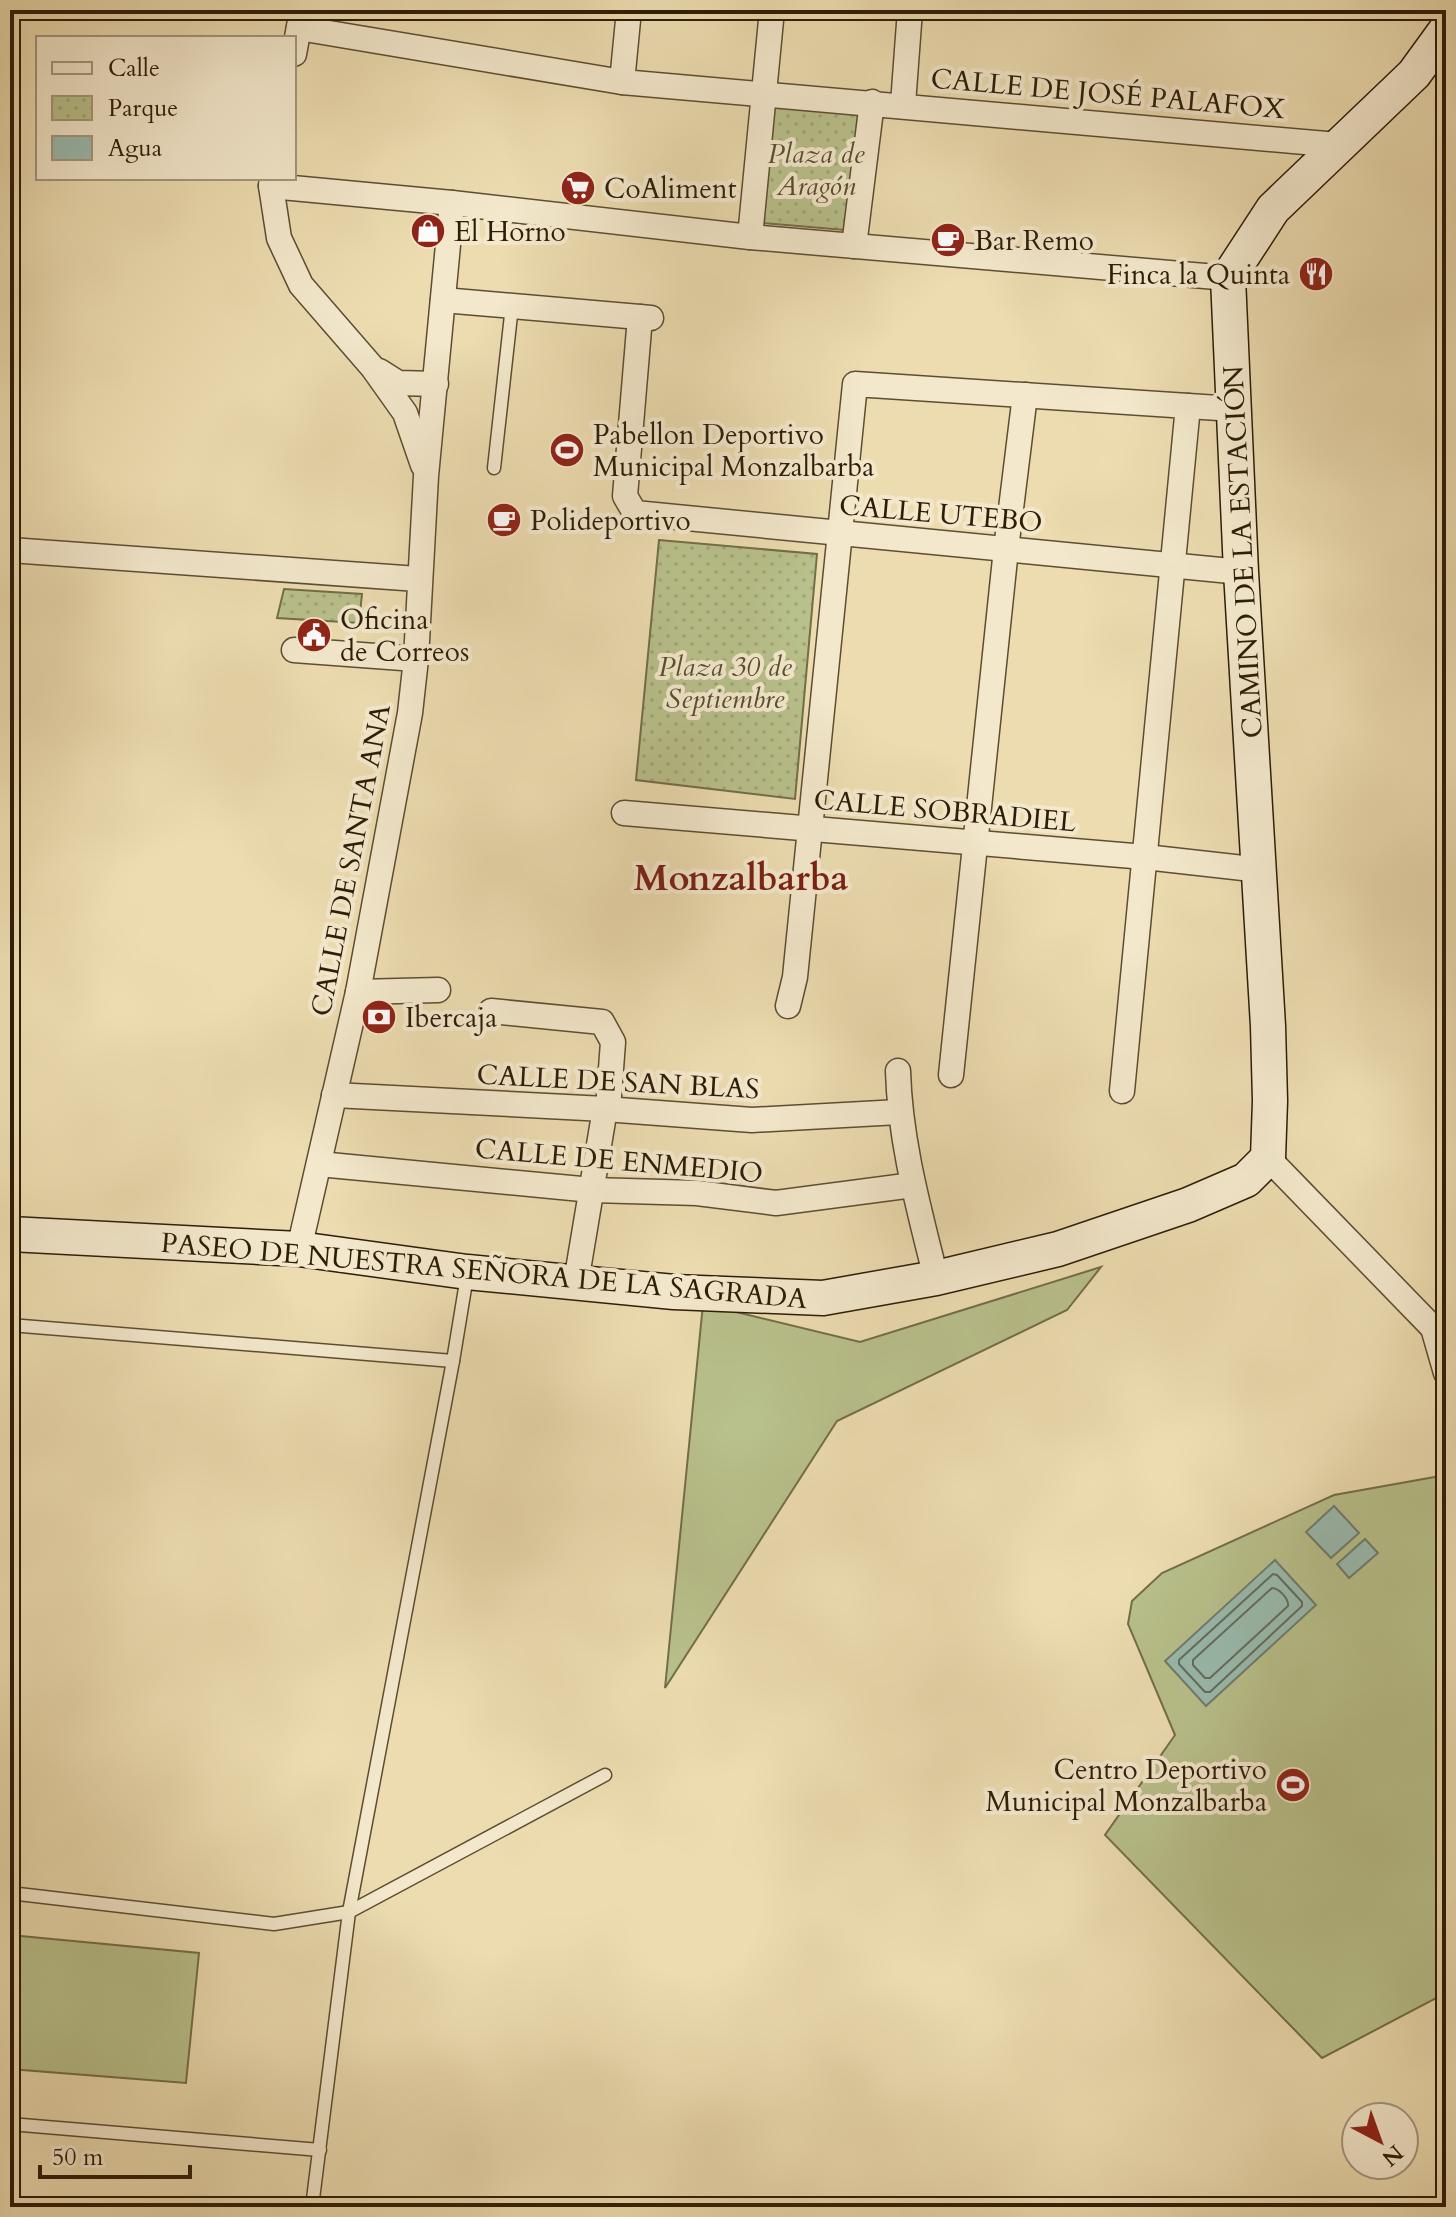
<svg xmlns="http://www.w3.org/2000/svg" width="1456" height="2217" viewBox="0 0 1456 2217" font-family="Cardo,serif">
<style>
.green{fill:#b8c08b;stroke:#726e49;stroke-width:2}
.park{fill:url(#park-dots);stroke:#726e49;stroke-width:2}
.water{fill:#99bbaf;stroke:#6e7c6c;stroke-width:2}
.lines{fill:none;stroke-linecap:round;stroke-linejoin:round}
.shore{stroke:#636c5b;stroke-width:2}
.lane-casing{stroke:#5d4d31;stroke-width:15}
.street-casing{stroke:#5d4d31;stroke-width:27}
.secondary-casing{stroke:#2d1d07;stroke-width:37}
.lane{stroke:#f3e8cc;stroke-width:12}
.street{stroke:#f3e8cc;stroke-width:24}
.secondary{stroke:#f3e8cc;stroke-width:34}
.labels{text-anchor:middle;stroke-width:8;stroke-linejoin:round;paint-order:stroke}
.street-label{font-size:28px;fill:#2d1d07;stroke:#f3e8cc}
.park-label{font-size:28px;font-style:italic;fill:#574e2f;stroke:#f3e8cc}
.poi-label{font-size:28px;fill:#2d1d07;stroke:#f3e8cc;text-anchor:start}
.district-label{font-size:36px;font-weight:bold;fill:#7a1f14;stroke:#f3e8cc}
</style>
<defs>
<pattern id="park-dots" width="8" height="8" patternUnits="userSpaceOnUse" patternTransform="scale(2)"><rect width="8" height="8" fill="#b8c08b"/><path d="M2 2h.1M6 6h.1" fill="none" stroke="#9ea576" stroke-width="1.8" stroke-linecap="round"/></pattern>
</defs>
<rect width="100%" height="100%" fill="#ecdcb0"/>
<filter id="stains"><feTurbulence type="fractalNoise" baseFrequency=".0025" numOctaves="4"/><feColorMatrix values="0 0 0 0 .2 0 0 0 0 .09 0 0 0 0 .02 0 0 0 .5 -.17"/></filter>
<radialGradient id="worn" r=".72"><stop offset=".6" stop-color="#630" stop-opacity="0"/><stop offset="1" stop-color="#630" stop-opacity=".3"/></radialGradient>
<!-- green -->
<g class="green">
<path d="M1101,1267l-34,43 -230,111 -172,267 38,-384 157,38z"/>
<path d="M1446,1475v518l-124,65 -217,-223 70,-100 -47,-111 4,-23 30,-28 172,-78z"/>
<path d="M10,1935l189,18 -13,130 -176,-14z"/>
</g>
<!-- park -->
<g class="park">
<path d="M774,106l96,9 -14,116 -93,-8z"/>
<path d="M659,540l158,14 -22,245 -159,-19z"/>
<path d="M284,589l78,5 -3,29 -82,-5z"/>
</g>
<!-- water -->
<g class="water">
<path d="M1334,1506l25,27 -28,25 -25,-26z"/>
<path d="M1365,1539l13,14 -29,25 -12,-14z"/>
<path d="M1275,1560l41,45 -110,101 -41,-45z"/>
</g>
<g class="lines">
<!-- shore -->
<g class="shore">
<path d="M1273,1574l4,1 25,27v4l-92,86h-5l-26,-28v-4z"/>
<path d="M1272,1588c7,0 17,11 16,18l-78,72h-5l-12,-13v-5z"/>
</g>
<!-- lane casing -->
<g class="lane-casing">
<g id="lane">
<path d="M494,468l18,-162"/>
<path d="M10,1325l443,36"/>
<path d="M10,1893l264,31 75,-12 256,-137"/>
<path d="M10,2124l310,26"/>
<path d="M312,2207l37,-295 104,-551 14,-85"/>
</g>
</g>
<!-- street casing -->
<g class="street-casing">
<g id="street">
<path d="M299,28l323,54 716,63"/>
<path d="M294,54l8,-44"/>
<path d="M622,82l7,-72"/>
<path d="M903,104l7,-94"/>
<path d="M272,178l-1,8 8,52 22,47 72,83 32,45 18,52"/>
<path d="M271,186l181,17 298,34 478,41"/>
<path d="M750,237l22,-227"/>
<path d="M854,246l18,-144"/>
<path d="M443,300l208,18"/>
<path d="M640,317l-15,179 10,17 606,59"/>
<path d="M379,371l19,12 38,1"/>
<path d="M1188,406l46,3"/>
<path d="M10,550l408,29"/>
<path d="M294,650l122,9"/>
<path d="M624,813l521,44 116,13"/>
<path d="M358,992l80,-2"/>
<path d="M788,1006l7,-29 60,-593 333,22 -66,685"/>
<path d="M491,1011l111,11 11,20 -5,67"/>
<path d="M898,1071c2,71 21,138 38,207"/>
<path d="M951,1075l55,-526 19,-154"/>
<path d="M334,1095l271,14 147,11 147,-8"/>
<path d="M1268,1158l165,170 13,3"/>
<path d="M319,1164l273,26 105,3 79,10 137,-18"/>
<path d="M299,1249l59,-257 52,-279 6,-54 10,-183 26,-273"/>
<path d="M576,1282l29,-173"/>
<path d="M1433,1328l13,45"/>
</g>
</g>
<!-- secondary casing -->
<g class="secondary-casing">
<path id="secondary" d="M10,1234l289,15 168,23 207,20 149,6 113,-20 122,-29 130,-44 58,-25 22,-22 2,-57 -2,-75 -27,-454 -13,-294 45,-69 141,-135 32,-44"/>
</g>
<!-- lane -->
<use href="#lane" class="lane"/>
<!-- street -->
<use href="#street" class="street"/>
<!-- secondary -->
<use href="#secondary" class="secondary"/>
</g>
<!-- icons -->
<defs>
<g id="supermarket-disc" transform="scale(1.8)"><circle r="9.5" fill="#8f2418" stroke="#f3e8cc"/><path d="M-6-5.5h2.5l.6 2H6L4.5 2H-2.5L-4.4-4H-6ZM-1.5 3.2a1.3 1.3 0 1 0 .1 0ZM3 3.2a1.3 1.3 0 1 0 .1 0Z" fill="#fff"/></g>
<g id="shop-disc" transform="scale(1.8)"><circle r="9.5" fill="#8f2418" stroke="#f3e8cc"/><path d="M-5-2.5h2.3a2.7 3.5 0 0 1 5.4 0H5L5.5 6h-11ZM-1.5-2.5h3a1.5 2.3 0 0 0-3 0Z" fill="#fff"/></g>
<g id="cafe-disc" transform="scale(1.8)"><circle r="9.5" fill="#8f2418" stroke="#f3e8cc"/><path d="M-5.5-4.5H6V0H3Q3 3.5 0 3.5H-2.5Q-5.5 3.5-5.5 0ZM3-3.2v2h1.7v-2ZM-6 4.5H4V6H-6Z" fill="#fff"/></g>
<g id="restaurant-disc" transform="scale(1.8)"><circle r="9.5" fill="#8f2418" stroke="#f3e8cc"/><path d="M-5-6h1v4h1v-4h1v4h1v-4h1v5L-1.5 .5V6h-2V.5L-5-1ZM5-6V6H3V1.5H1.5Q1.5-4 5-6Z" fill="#fff"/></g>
<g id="stadium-disc" transform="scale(1.8)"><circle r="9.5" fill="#8f2418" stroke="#f3e8cc"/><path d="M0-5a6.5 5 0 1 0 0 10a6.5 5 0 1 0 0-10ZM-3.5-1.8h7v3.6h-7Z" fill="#fff"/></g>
<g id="civic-disc" transform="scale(1.8)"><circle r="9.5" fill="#8f2418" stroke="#f3e8cc"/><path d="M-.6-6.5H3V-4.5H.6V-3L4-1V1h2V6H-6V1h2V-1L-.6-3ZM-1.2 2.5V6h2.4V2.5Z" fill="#fff"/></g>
<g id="bank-disc" transform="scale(1.8)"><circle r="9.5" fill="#8f2418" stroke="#f3e8cc"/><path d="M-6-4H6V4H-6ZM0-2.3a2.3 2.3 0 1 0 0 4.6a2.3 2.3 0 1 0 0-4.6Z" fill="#fff"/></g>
</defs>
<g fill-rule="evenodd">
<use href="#supermarket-disc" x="578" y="188"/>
<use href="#shop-disc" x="428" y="231"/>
<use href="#cafe-disc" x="948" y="240"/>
<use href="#restaurant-disc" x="1316" y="274"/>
<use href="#stadium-disc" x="567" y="450"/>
<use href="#cafe-disc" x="504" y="520"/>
<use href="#civic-disc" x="314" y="635"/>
<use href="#bank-disc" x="379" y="1017"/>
<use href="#stadium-disc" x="1293" y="1785"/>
</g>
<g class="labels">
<!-- street labels -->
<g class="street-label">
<text transform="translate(1108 93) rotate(5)" y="10">CALLE DE JOSÉ PALAFOX</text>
<text transform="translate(941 513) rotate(5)" y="10">CALLE UTEBO</text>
<text transform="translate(1242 552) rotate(-93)" y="10">CAMINO DE LA ESTACIÓN</text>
<text transform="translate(945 810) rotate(5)" y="10">CALLE SOBRADIEL</text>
<text transform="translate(350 860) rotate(-79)" y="10">CALLE DE SANTA ANA</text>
<text transform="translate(618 1081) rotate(3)" y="10">CALLE DE SAN BLAS</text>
<text transform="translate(619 1160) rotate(5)" y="10">CALLE DE ENMEDIO</text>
<text transform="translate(484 1270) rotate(5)" y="10">PASEO DE NUESTRA SEÑORA DE LA SAGRADA</text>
</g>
<!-- park labels -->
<g class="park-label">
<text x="816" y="163">Plaza de<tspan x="816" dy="32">Aragón</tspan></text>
<text x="725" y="676">Plaza 30 de<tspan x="725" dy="32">Septiembre</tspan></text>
</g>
<!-- poi labels -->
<g class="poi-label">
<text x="604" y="198">CoAliment</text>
<text x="454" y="241">El Horno</text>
<text x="974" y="250">Bar Remo</text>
<text x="1290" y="284" text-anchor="end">Finca la Quinta</text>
<text x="593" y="444">Pabellon Deportivo<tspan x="593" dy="32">Municipal Monzalbarba</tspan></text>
<text x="530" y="530">Polideportivo</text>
<text x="340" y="629">Oficina<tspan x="340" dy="32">de Correos</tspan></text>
<text x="405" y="1027">Ibercaja</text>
<text x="1267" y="1779" text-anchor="end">Centro Deportivo<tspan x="1267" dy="32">Municipal Monzalbarba</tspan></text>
</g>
<!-- district labels -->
<g class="district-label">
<text x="741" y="890">Monzalbarba</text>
</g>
</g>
<!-- margin -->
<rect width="1456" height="2217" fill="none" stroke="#ecdcb0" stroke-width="40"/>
<rect x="12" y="12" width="1432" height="2193" fill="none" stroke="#2d1d07" stroke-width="4"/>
<rect x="20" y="20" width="1416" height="2177" fill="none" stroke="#2d1d07" stroke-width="2"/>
<!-- legend -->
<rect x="36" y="36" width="260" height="144" fill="#f3e8cc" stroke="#a4977d" stroke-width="2"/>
<rect x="52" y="62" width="40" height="12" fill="#f3e8cc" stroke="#a4977d" stroke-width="2"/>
<text x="108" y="76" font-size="24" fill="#2d1d07">Calle</text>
<rect x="52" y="96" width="40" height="24" fill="url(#park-dots)" stroke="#a4977d" stroke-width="2"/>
<text x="108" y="116" font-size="24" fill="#2d1d07">Parque</text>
<rect x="52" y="136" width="40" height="24" fill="#99bbaf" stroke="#a4977d" stroke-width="2"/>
<text x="108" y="156" font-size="24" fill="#2d1d07">Agua</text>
<!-- north arrow -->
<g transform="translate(1380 2141) rotate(139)"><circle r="38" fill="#f3e8cc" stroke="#a4977d" stroke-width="2"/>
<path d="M0-6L14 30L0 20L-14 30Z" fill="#8f2418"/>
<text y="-12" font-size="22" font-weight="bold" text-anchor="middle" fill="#2d1d07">N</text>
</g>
<!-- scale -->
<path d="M40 2165v12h150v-12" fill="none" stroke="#2d1d07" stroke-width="4"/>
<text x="52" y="2165" font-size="24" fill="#2d1d07" stroke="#f3e8cc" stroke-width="6" paint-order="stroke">50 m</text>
<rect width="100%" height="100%" filter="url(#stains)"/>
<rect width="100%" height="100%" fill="url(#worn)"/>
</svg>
